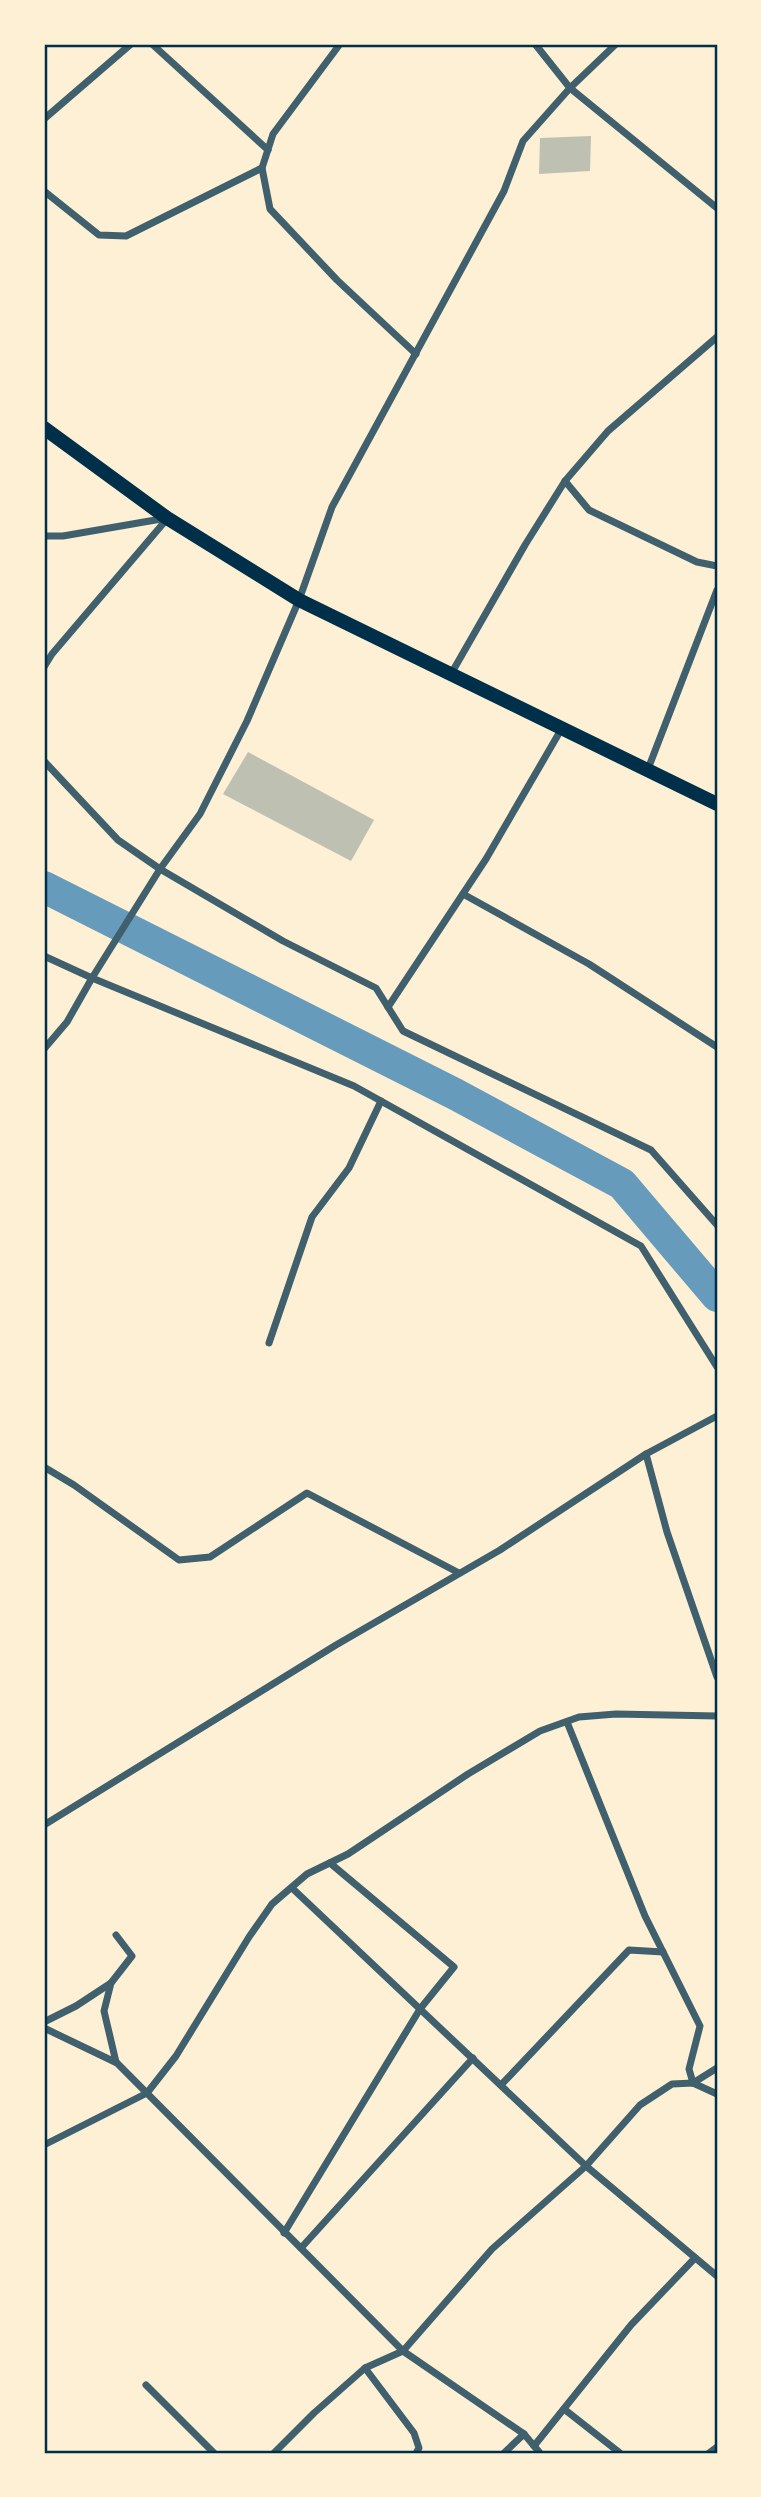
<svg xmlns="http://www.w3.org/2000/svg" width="761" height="2497" viewBox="0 0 761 2497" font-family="'IBM Plex Sans',sans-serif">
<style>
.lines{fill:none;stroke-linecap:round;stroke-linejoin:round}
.river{stroke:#669bbc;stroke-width:32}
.building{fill:#bec0b2}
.minor{stroke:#3f606c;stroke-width:7}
.secondary{stroke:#003049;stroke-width:14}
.neatline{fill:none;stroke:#003049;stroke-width:2.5}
</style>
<rect width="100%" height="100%" fill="#fdf0d5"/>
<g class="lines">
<!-- river -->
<path class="river" d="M44,887l411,207 167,90 95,112"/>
</g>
<!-- building -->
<g class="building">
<path d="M591,136l-1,35 -51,3 1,-36z"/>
<path d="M248,752l126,68 -23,41 -128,-67z"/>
</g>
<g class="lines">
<!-- minor -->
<g class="minor">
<path d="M152,44l116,106"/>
<path d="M340,44l-67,90 -11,34 8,41 67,71 79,74"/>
<path d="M535,44l35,44 147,120"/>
<path d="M616,44l-46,44 -47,53 -19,50 -172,316 -33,93 -52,121 -47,93 -40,55 123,72 93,47 27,43 248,119 66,75"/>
<path d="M44,119l87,-75"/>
<path d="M44,191l55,44 27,1 136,-68"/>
<path d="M565,481l24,29 108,52 20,4"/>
<path d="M44,536h19l104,-18"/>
<path d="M44,667l8,-13 115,-135"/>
<path d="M451,674l74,-129 40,-64 43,-50 109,-94"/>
<path d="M44,761l74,79 42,29 -68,109 262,108 287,160 76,121"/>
<path d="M648,769l69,-179"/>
<path d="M463,894l126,70 128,83"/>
<path d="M44,956l48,22 -25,44 -23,27"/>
<path d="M388,1007l98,-148 76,-131"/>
<path d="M269,1343l43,-126 37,-49 32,-67"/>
<path d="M717,1416l-71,38 21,78 50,145"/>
<path d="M44,1467l30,18 105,75 31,-3 97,-64 152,80"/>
<path d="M567,1722l78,194 55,110 -11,43 4,14 24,-15"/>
<path d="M44,1825l292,-180 164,-95 146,-96"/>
<path d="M292,1888l294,278 131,110"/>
<path d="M116,1935l16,21 -21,27 -7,28 12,51"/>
<path d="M44,2022l32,-16 35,-23"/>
<path d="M44,2028l73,35 286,288 121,83"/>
<path d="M501,2085l128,-135 34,2"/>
<path d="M44,2145l103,-52 29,-37 73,-119 23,-33 35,-30 41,-20 120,-80 72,-43 39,-14 37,-3 101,2"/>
<path d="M284,2233l136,-224 34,-42 -124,-104"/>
<path d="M301,2248l172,-190"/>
<path d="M365,2368l49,65 5,15 -3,5"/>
<path d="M146,2385l68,68"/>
<path d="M564,2409l56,44"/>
<path d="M534,2446l97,-121 64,-67"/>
<path d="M274,2453l40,-40 51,-45 38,-17 89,-102 94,-83 54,-61 32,-21 21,-1 24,11"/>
<path d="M504,2453l20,-19 16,19"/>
<path d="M709,2453l8,-6"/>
</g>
<!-- secondary -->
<path class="secondary" d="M44,428l123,90 132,82 418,204"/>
</g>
<!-- border -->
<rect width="761" height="2497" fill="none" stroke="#fdf0d5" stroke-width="91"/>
<rect x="46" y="46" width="670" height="2406" class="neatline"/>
</svg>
